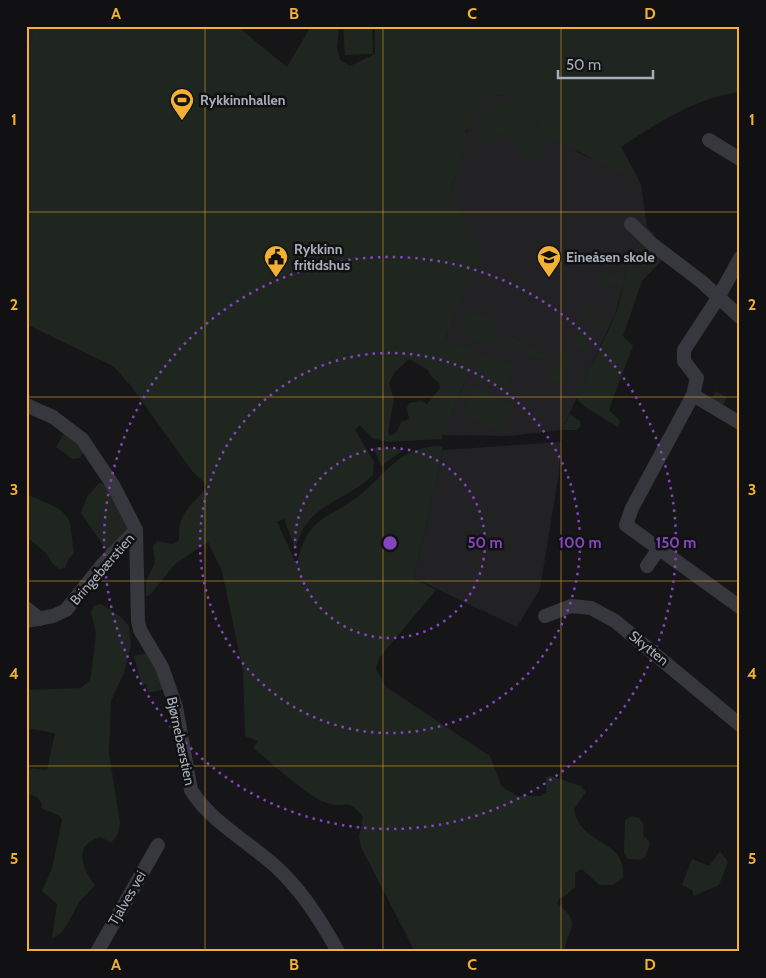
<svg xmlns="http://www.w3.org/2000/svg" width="766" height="978" viewBox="0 0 766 978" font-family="Cabin,sans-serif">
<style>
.built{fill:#222225}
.green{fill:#1e261f;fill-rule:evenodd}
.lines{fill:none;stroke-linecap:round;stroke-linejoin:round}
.minor{stroke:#37383d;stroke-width:14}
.grid{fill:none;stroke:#f2b134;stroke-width:1;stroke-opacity:0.55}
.ring{fill:none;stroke:#8446be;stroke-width:2.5;stroke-dasharray:2.5 5}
.labels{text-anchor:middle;stroke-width:5;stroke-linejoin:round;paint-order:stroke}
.poi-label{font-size:14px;font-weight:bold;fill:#a8adb8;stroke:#111113;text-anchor:start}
.street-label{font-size:14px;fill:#a8adb8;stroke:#111113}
.centre{fill:#8446be;stroke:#111113;stroke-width:2.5}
.ring-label{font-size:15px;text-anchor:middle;font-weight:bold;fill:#8446be;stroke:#111113;stroke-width:5;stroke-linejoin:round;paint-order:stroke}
.neatline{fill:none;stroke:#f2b134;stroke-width:2}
.grid-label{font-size:16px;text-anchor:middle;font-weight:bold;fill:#f2b134}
</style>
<rect width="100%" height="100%" fill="#161618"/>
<!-- built -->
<g class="built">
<path d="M26,26h7v10l-7,15z"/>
<path d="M495,95l11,1 73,57 32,14 30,17 6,43 7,7 -25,29 -13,49 -54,118 -55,6 -65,-1 23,-53 -26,-46 6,3 37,-87 -32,-65 18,-42 -4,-5 8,-22z"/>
<path d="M561,442l-2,31 -19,116 -23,38 -103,-49 29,-128z"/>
</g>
<!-- green -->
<g class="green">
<path d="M33,26h204l50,41 24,-41h28l-2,21 3,13 10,6 25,-12v-28h365v66c-43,5 -84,32 -119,55l20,37 -89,-46 -46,-42 -11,-1 -23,23v7l-6,6 2,4 -4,5 5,4 -19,43 31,62 1,7 -37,83 32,14 -36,86 -54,3 -15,-4 -12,-13 -5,5 19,32 -1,13c-19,19 -51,28 -66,48 -6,8 -8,16 -12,25l-11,-29 -7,3 19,41c4,-10 7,-23 14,-32 12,-16 31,-21 46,-33 31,-23 41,-52 86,-52l1,4 -29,128 22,12 -57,68 -3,11 10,18 104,69 12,31 16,9h23l5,-4v-15l5,-1 30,10 5,6 -12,17c7,39 53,28 49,69l-10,7h-14l-17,-16 -7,4v14l-9,8 -6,3 -3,5c28,24 9,22 8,49h-150l-54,-105 -2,-10 4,-20c-16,-20 -14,-9 -33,-13 -21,-5 -59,-42 -77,-56l5,-7 -13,-5 -2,-65 -21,-100 -14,-29 -33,22 -25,31 -4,1v-15l9,-18 -2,-17 5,-5 14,3 7,-4c0,-5 0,-11 1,-16 3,-15 19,-26 28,-38l-16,-15 -61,-85 -18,-20 -87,-42v-273l7,-15zM409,359l19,11 2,5 9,8 1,5 -13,16 -5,-3 -13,2 -2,5 2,11 -8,3 -4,10 -7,4 -2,-4 6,-32 -5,-17 6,-11z"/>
<path d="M343,26h29l1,28 -28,1z"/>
<path d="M502,100l16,15 2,-2 30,30 -19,20 -30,-30 -12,12 -15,-16z"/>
<path d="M644,243l18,17 -20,21 -19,55 10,10 -24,64 11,11 -2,6 -33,-20 -9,-9c13,-28 28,-56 40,-85 9,-23 7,-54 28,-70z"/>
<path d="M605,274l16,6 -1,7 -14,-5 -4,9 -3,-1z"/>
<path d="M593,301l3,2 -7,9 18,12 -5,8 -21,-14z"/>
<path d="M473,312l25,10 -12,23 -25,-10z"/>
<path d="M578,328l15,9 -8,14 -15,-8z"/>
<path d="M504,332l41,24 -2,4 -22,-8 1,-4 -12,-6 -3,4 -5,-3 -2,-5z"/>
<path d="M561,351l13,5 -14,28 -12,-5z"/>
<path d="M484,354l32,14 -11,25 -32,-14z"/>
<path d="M473,386l42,19 -12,28 -42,-19z"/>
<path d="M716,391l11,7 -5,9 -12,-6z"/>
<path d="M570,414l10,7 1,5 -5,4h-14z"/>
<path d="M66,430l19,20 -5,8 -8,1 -16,-12z"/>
<path d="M376,447l25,2 2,1 -22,16 -7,-17z"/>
<path d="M99,483l9,2 21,46 -22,20 -26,-38 6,-16z"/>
<path d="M26,493c13,9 37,12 43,28 3,9 3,22 5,32l-5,5 -4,10 -6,1 -7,-6 -5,-9 -21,-18z"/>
<path d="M101,604l19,12 9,10 2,19 -7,28 -13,28 -2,52 11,70 -2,11 -7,9 -10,-6c-28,7 -20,31 -6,48 -4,6 -10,10 -14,15 -9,11 -14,34 -29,38l5,-34 -15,-13 10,-23 10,-48 -2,-4 -19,-8 1,-5 -5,-6 -11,-4v-13l4,-12 17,2 8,-37 -29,-5v-38l55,-2 9,-8 2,-13 4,-33 -5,-22 3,-6z"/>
<path d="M146,653l20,36 -18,4 -2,-9 -4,1 -8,-29z"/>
<path d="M632,816l7,2 5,7 -1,10 7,8 -5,14 -5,3 -12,-1 -4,-6 1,-33z"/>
<path d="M720,851l8,11 -9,23 -25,11 -2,-6 -10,-5 10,-26 17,7z"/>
</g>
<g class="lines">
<!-- minor -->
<g class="minor">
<path d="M709,140l31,19"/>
<path d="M631,224l21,20 50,38 38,35"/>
<path d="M740,258l-22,40 -34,52v11l13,17 -4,17 47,28"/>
<path d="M693,395l-61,113 -6,17 114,82"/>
<path d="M26,405l27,12 29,22 31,46 17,33 6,12 2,91 2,9 22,37 14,40 15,83c19,31 56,51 83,75 27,24 47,55 64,87"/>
<path d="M647,566l11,-16"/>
<path d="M26,608l14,11"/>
<path d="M545,616l26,-10 20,2 24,13 125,104"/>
<path d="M26,621l27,-5 13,-6 37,-46 33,-34"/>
<path d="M97,952l61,-107"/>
</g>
</g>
<!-- grid -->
<path class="grid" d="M205,26v926M383,26v926M561,26v926M26,212h714M26,397h714M26,581h714M26,766h714"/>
<!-- distance rings -->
<g class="ring">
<circle cx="390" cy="543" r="95"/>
<circle cx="390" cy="543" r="190"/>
<circle cx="390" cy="543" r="286"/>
</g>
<!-- icons -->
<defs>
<g id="stadium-pin" transform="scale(1.25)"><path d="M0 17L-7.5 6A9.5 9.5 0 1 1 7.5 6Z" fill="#f2b134" stroke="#111113"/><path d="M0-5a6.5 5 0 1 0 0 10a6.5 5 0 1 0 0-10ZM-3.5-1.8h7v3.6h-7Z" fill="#111"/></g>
<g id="civic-pin" transform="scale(1.25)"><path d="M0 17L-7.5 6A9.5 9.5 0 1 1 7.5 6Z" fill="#f2b134" stroke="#111113"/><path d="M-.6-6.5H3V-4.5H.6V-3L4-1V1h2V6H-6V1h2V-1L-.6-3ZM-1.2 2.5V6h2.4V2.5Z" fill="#111"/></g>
<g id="school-pin" transform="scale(1.25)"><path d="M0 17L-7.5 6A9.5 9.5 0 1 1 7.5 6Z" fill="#f2b134" stroke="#111113"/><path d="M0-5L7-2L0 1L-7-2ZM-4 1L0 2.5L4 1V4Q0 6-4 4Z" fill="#111"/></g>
</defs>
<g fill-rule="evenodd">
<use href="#stadium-pin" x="182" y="100"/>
<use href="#civic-pin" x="276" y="257"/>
<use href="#school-pin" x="549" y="257"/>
</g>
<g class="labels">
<!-- poi labels -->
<g class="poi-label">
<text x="200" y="105">Rykkinnhallen</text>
<text x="294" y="254">Rykkinn<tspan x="294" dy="16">fritidshus</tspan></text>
<text x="566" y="262">Eineåsen skole</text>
</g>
<!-- street labels -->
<g class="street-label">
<text transform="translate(102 569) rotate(-49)" y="5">Bringebærstien</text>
<text transform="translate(649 648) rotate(39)" y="5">Skytten</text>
<text transform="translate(181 741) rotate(78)" y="5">Bjørnebærstien</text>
<text transform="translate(127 898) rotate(-60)" y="5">Tjalves vei</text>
</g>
</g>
<circle cx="390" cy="543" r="8" class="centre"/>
<g class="ring-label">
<text x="485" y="548">50 m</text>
<text x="580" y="548">100 m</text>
<text x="676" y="548">150 m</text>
</g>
<!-- border -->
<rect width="766" height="978" fill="none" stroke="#111113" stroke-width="55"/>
<!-- scale -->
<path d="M558 70v8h95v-8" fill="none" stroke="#a8adb8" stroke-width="2.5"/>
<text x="566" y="70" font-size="15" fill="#a8adb8" stroke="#111113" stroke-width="4" paint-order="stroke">50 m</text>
<rect x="28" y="28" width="710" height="922" class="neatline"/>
<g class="grid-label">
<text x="116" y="19">A</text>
<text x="294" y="19">B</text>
<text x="472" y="19">C</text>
<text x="650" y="19">D</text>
<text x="14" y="125">1</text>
<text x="752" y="125">1</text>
<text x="14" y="310">2</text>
<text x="752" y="310">2</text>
<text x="14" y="495">3</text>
<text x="752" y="495">3</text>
<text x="14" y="679">4</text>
<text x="752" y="679">4</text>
<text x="14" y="864">5</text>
<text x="752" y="864">5</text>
<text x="116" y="970">A</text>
<text x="294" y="970">B</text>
<text x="472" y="970">C</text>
<text x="650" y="970">D</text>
</g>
</svg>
